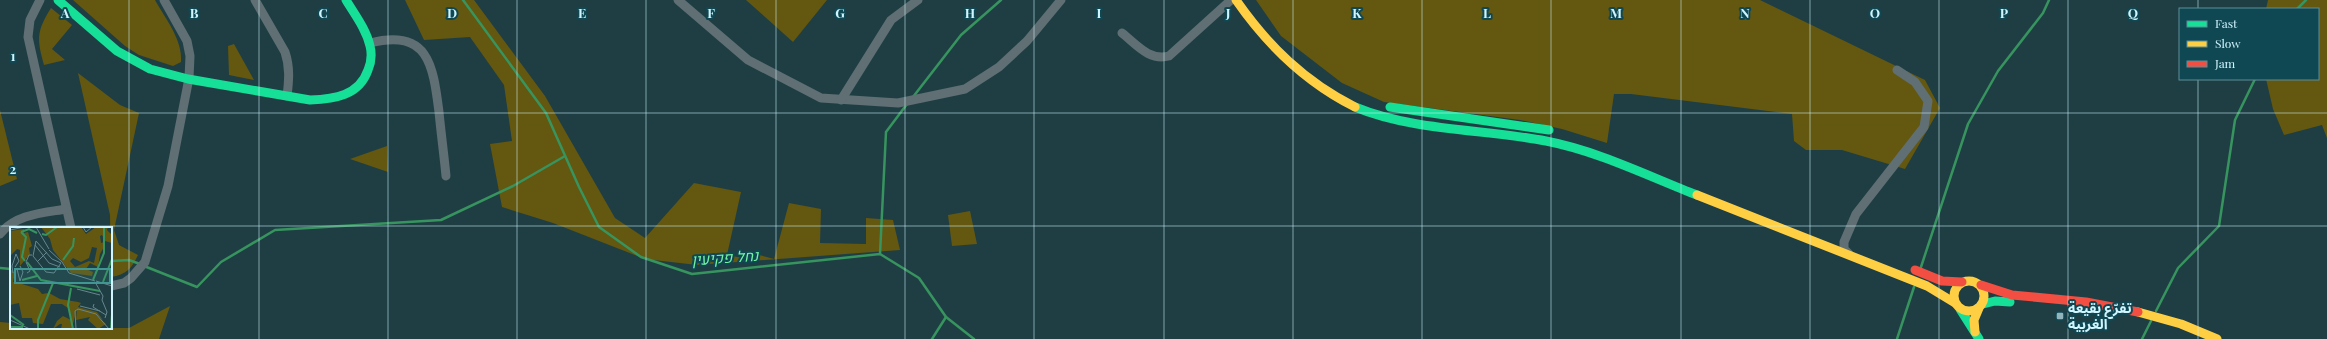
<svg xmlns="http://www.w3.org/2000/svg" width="2327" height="339" viewBox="0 0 2327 339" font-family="'Playfair Display','Noto Sans Arabic',Heebo,serif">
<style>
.green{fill:#645710}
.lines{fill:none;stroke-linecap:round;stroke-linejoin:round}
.stream{stroke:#37945e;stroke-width:2.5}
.street{stroke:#5f6f73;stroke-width:9}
.fast{stroke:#16e098;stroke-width:9}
.slow{stroke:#ffcf43;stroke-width:9}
.jam{stroke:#f24e42;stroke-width:9}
.grid{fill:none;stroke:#d1f5fe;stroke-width:1;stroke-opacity:0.55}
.poi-dot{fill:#92b5bd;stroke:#0f4853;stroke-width:1.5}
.labels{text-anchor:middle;stroke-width:4;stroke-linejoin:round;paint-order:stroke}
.poi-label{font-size:14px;font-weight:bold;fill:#d1f5fe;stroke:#0f4853;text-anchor:start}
.water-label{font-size:15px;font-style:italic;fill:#75f3a3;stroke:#0f4853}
.inset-river{fill:none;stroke:#37945e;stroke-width:2}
.inset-road{fill:none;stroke:#66878e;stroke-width:1}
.view{fill:#409692;fill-opacity:0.15;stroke:#409692;stroke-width:2}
.inset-edge{fill:none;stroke:#d1f5fe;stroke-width:2}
.grid-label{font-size:13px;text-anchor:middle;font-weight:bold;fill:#d1f5fe;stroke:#0f4853;stroke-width:4;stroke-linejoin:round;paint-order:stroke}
</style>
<rect width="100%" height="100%" fill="#1e3e44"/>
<!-- green -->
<g class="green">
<path d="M73,0h82c10,18 28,40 26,62l-8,4 -34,-11 -14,-9z"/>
<path d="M405,0h69l71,96 70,122 30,20 49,-55 47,9 -14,63 26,5 3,-6 18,5 15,-56 32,6 -1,34 46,1v-26l27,2 7,30 -203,15 -52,-6 -92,-36 -51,-16 -12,-63 22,-3 -8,-56 -34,-48 -46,3z"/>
<path d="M746,0h81l-34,42z"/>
<path d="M1256,0h504l165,80 15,28 -35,61 -63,-19h-36l-12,-9 -2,-27 -161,-20h-17l-7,49 -45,-14 -42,-9 -136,-18 -42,-19 -61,-47z"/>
<path d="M2268,0h59v138l-5,-13 -38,10 -11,-26 -7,-30h52v-70h-52z"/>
<path d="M51,8l21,17 -20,24 13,11 -21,5c-7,-26 -8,-33 7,-57z"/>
<path d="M234,44l20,36 -25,-5 -1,-29z"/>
<path d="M78,73l42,32 19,8 -25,117 5,15 19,10c-6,13 -12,20 -27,22l-1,-62z"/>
<path d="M0,110l17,69 -17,7z"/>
<path d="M387,146l1,26 -38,-13z"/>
<path d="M970,211l7,33 -25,2 -4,-31z"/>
<path d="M170,306l-11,33h-159v-17l11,1v5h118z"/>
</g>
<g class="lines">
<!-- stream -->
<g class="stream">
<path d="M463,0l83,113 33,74 20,40 42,30 51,17 188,-20 39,24 27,39 28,22"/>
<path d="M2297,9l9,-9"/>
<path d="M913,97l48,-62 40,-35"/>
<path d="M880,254l6,-122 21,-28"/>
<path d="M111,261l18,-1 11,4"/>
<path d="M144,266l53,21 24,-25 54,-32 166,-10 72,-34 52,-30"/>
<path d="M1921,267l47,-143 30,-53 45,-58 6,-13"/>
<path d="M0,268l11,1"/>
<path d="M2156,311l22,-43 41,-42 16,-106 20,-41"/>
<path d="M932,339l14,-22"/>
<path d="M1897,339l17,-52"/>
<path d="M2142,339l9,-18"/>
</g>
<!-- street -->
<g class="street">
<path d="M40,0l-10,20 -2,17 43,191"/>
<path d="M255,0l30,52c5,15 4,28 2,44"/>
<path d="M678,0l70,60 73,38 77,5 67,-14 34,-22 28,-26 34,-41"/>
<path d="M1122,33c15,12 27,28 47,23l62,-56"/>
<path d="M370,43c59,-15 63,23 69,69 2,21 5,43 7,64"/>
<path d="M841,100l50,-80 27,-20"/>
<path d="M0,234c16,-20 43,-21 66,-25"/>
<path d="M1849,254l-5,-5v-7l12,-28 68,-87 4,-26 -13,-19 -18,-12"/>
<path d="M111,286l13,-3 7,-5 14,-16 23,-76 21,-108 1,-22 -3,-15 -23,-41"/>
</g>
<!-- fast -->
<g class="fast">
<path d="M58,0l59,51 33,18 38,10 122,21c24,-1 49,-4 58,-30 3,-7 4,-16 2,-24 -4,-17 -15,-31 -24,-46"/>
<path d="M1355,107c58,24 129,22 191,34 52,10 102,35 151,54"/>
<path d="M1390,107l159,23"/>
<path d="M1983,304l12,-3 15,1"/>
<path d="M1960,309l19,30"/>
</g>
<!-- slow -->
<g class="slow">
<path d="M1236,0c32,46 69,82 119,107"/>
<path d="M1697,195l230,91 28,17"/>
<circle cx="1969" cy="296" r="15"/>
<path d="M2138,312l43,12 36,15"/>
<path d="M1975,332l-1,-12 5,-12"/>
</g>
<!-- jam -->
<g class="jam">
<path d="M1915,270l27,11 20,1"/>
<path d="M1981,285l31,10 74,7 52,10"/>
</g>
</g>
<!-- grid -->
<path class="grid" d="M129,0v339M259,0v339M388,0v339M517,0v339M646,0v339M776,0v339M905,0v339M1034,0v339M1164,0v339M1293,0v339M1422,0v339M1551,0v339M1681,0v339M1810,0v339M1939,0v339M2068,0v339M2198,0v9M2198,79v260M0,113h2327M0,226h2327"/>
<!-- markers -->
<rect class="poi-dot" x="2056" y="312" width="8" height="8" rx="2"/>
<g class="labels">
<!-- poi labels -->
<g class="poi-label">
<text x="2068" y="313">تفرّع بقيعة<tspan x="2068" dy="16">الغربية</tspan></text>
</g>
<!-- water labels -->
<g class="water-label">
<text transform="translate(725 258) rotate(-4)" y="5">נחל פקיעין</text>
</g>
</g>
<!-- overview -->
<g transform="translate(10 227)">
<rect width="102" height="102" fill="#1e3e44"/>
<path d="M31,0h40l5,7 10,-7h12l-1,3 5,5v8l-7,-2 -3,-6 -2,1 1,7 3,-1 1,3 -5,9 -2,13 -8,-4 -4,6 7,3 -1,4 -21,-3 -18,-23 -3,-11zM82,20l5,1 -3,15 -5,-2 -14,6 -5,-6 3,-3 8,4 8,-4zM14,2v4l4,-1 4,14 -3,2 1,6 -10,12v-16l-3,-1 -7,7v-25zM0,42l5,4 -2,9h9v2l16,5 4,5 7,-1 11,6 18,3 3,1 -3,4 19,5 6,8 -9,-7 12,11 -8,5 -10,-9 2,-3 -14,3 1,-12 -5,20 -11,1 1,-5h-2l-7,5 4,-8 6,-5 8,4 -3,-12 -6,-4h-11l-8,20 -10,-1 -1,-5h-10l-3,-15 -9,2z" fill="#645710" fill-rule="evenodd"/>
<path class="inset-river" d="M11,5l8,-3 8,4M11,5l5,5 -4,20 3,4M32,7l4,1 11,-8M53,33l10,-14 1,-8M17,35l14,18 59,11M12,53l15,-4M83,53l11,-27v-26M93,55l9,-23M61,61l-3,17 5,24M0,88l14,10M0,100h13M101,101l1,-14M28,102v-9l15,-37"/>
<path class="inset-road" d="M26,0l13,22M73,0l3,5 6,-5M0,3l15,-3M26,14l16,18 9,4 -7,10 -8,-1 -13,-16zM25,18l14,18 11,4M39,23l13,12 7,11 26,8M27,35l10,-10M7,42l3,12 3,-9 -3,-6M3,46l-1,-7 4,-12 3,7 -4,6M17,46l3,-2 -4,-9 3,-7h3M86,54l16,5M85,55l8,14 -1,4 5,12 -2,6M67,62l23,6M84,77l-1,3 13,8M70,79l20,5M0,93l20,9M66,102l-1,-18 3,-2 18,5 13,15"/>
<path class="view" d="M5,42h95v14h-95z"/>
<rect width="102" height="102" class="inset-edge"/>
</g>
<g class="grid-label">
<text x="65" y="18">A</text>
<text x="194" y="18">B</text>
<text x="323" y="18">C</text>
<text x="452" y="18">D</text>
<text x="582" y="18">E</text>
<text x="711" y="18">F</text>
<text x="840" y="18">G</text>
<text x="970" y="18">H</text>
<text x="1099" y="18">I</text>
<text x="1228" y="18">J</text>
<text x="1357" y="18">K</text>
<text x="1487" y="18">L</text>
<text x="1616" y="18">M</text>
<text x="1745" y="18">N</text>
<text x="1875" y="18">O</text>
<text x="2004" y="18">P</text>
<text x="2133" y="18">Q</text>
<text x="13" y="61">1</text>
<text x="13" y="174">2</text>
</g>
<!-- legend -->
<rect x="2179" y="8" width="140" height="72" fill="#0f4853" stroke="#5d8d97"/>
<rect x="2187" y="21" width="20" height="6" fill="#16e098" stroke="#5d8d97"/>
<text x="2215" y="28" font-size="12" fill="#d1f5fe">Fast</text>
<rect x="2187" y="41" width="20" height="6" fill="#ffcf43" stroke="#5d8d97"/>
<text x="2215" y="48" font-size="12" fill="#d1f5fe">Slow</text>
<rect x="2187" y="61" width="20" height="6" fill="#f24e42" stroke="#5d8d97"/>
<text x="2215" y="68" font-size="12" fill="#d1f5fe">Jam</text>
</svg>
